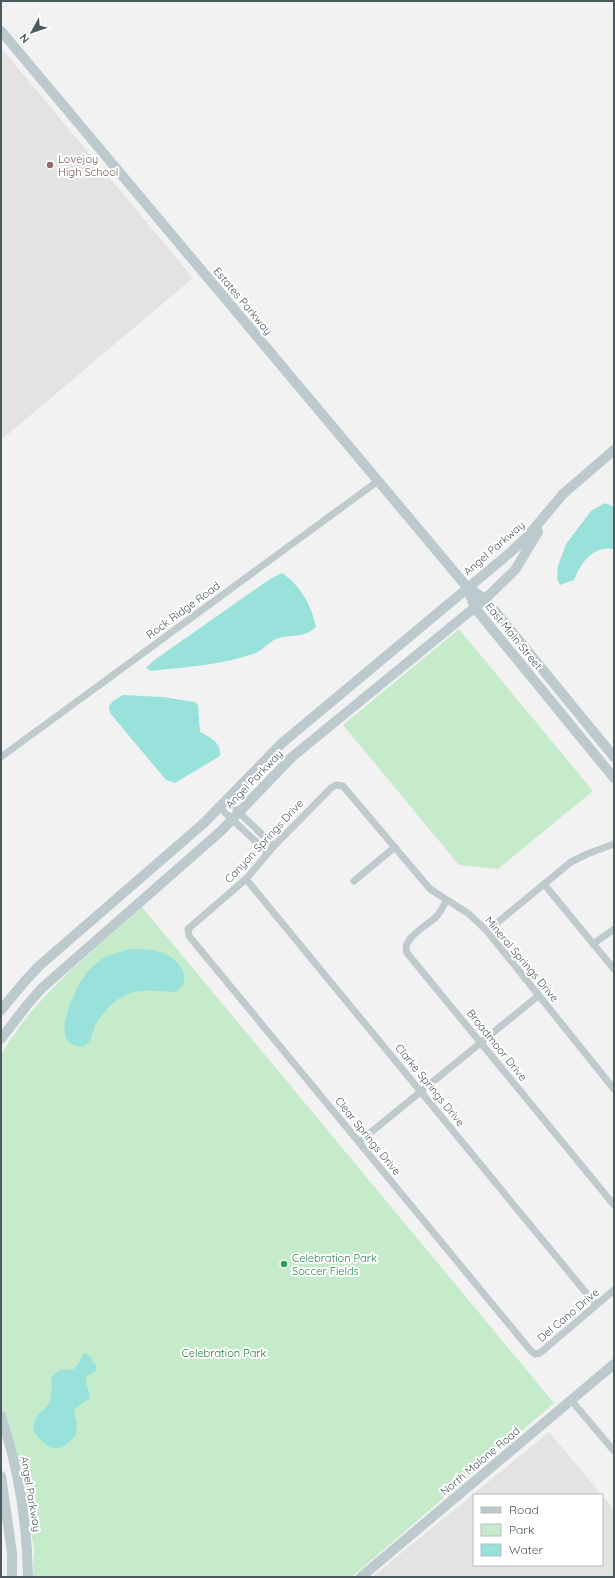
<svg xmlns="http://www.w3.org/2000/svg" width="615" height="1578" viewBox="0 0 615 1578" font-family="Quicksand,sans-serif">
<style>
.education{fill:#e4e3e4}
.green{fill:#c6ebca}
.water{fill:#99e2dc}
.lines{fill:none;stroke-linecap:round;stroke-linejoin:round}
.street{stroke:#bfcacc;stroke-width:7}
.secondary{stroke:#bdcacd;stroke-width:10}
.education-dot{fill:#8d6e63;stroke:#fff;stroke-width:1.5}
.leisure-dot{fill:#2e9e5b;stroke:#fff;stroke-width:1.5}
.labels{text-anchor:middle;stroke-width:4;stroke-linejoin:round;paint-order:stroke}
.education-label{font-size:11px;fill:#785e54;stroke:#fff;text-anchor:start}
.street-label{font-size:11px;fill:#4b5a5d;stroke:#fff}
.leisure-label{font-size:11px;fill:#27864d;stroke:#fff;text-anchor:start}
.park-label{font-size:11px;fill:#237734;stroke:#fff}
</style>
<rect width="100%" height="100%" fill="#f3f2f2"/>
<!-- education -->
<g class="education">
<path d="M3,50l190,228 -192,162v-388z"/>
<path d="M549,1432l53,63h-128v70h128v-70l12,14v68h-242z"/>
</g>
<!-- green -->
<g class="green">
<path d="M459,629l134,162 -95,78 -39,-4 -116,-140z"/>
<path d="M142,907l412,496 -202,174h-319l1,-27 -9,-59 -24,-87v-349c34,-60 91,-102 141,-148z"/>
</g>
<!-- water -->
<g class="water">
<path d="M605,503l9,4v42c-21,-4 -33,14 -40,31l-14,5 -3,-6 1,-13 8,-22 25,-33z"/>
<path d="M282,573c18,12 30,33 34,54 -15,13 -24,6 -40,12 -8,4 -14,12 -23,15 -33,11 -68,13 -102,17l-5,-3 7,-7 117,-82z"/>
<path d="M123,695l40,2 32,5 3,3 2,27c10,5 22,11 20,24l-45,27 -9,-3 -56,-67 -1,-7 4,-5z"/>
<path d="M131,949c12,0 23,0 34,5 16,7 29,27 10,38 -27,-2 -48,-5 -68,17 -4,4 -8,10 -11,15 -4,8 -5,26 -19,22 -27,-6 -3,-52 4,-65 5,-8 13,-16 21,-22 9,-6 19,-7 29,-10z"/>
<path d="M85,1353l4,2 8,13 -1,3c-20,8 -4,15 -7,28l-12,8 -3,4 3,14 -1,10c-6,6 -15,18 -26,12 -11,-6 -23,-18 -12,-32 4,-5 10,-7 12,-14 3,-7 0,-16 2,-24l7,-7 15,-1 4,-4 4,-10z"/>
</g>
<g class="lines">
<!-- street -->
<g class="street">
<path d="M1,757l377,-276"/>
<path d="M227,801l47,45"/>
<path d="M220,808l48,45"/>
<path d="M246,879l350,426"/>
<path d="M354,881l41,-34"/>
<path d="M544,884l70,85"/>
<path d="M446,901c-3,5 -5,11 -10,16 -9,9 -35,21 -29,36l207,252"/>
<path d="M487,931l84,-69 16,-8 27,-10"/>
<path d="M593,944l21,-15"/>
<path d="M614,1089l-127,-158 -18,-17 -39,-25 -87,-103 -7,-1 -5,3 -57,58 -28,33 -58,50 1,7 342,415 4,3 5,-1 74,-63"/>
<path d="M359,1142l179,-146"/>
<path d="M571,1400l43,51"/>
</g>
<!-- secondary -->
<g class="secondary">
<path d="M1,31l466,556 18,12 129,158"/>
<path d="M467,587l8,21 139,170"/>
<path d="M1,1010l24,-29 14,-15 165,-143 78,-80 230,-192 15,-14 36,-43 51,-44"/>
<path d="M1,1039l26,-34 15,-17 179,-157 71,-74 193,-158 30,-29 23,-38"/>
<path d="M1,1416c18,53 26,106 27,161"/>
<path d="M1,1476l11,77v24"/>
<path d="M361,1577l253,-213"/>
</g>
</g>
<!-- markers -->
<circle class="education-dot" cx="50" cy="165" r="4"/>
<circle class="leisure-dot" cx="284" cy="1264" r="4"/>
<g class="labels">
<!-- education labels -->
<g class="education-label">
<text x="58" y="163">Lovejoy<tspan x="58" dy="13">High School</tspan></text>
</g>
<!-- street labels -->
<g class="street-label">
<text transform="translate(243 301) rotate(50)" y="4">Estates Parkway</text>
<text transform="translate(494 548) rotate(-41)" y="4">Angel Parkway</text>
<text transform="translate(183 610) rotate(-36)" y="4">Rock Ridge Road</text>
<text transform="translate(514 636) rotate(51)" y="4">East Main Street</text>
<text transform="translate(254 779) rotate(-46)" y="4">Angel Parkway</text>
<text transform="translate(264 841) rotate(-47)" y="4">Canyon Springs Drive</text>
<text transform="translate(522 959) rotate(50)" y="4">Mineral Springs Drive</text>
<text transform="translate(497 1045) rotate(51)" y="4">Broadmoor Drive</text>
<text transform="translate(430 1085) rotate(51)" y="4">Clarke Springs Drive</text>
<text transform="translate(368 1136) rotate(51)" y="4">Clear Springs Drive</text>
<text transform="translate(568 1315) rotate(-40)" y="4">Del Cano Drive</text>
<text transform="translate(480 1461) rotate(-40)" y="4">North Malone Road</text>
<text transform="translate(31 1494) rotate(80)" y="4">Angel Parkway</text>
</g>
<!-- leisure labels -->
<g class="leisure-label">
<text x="292" y="1262">Celebration Park<tspan x="292" dy="13">Soccer Fields</tspan></text>
</g>
<!-- park labels -->
<g class="park-label">
<text x="224" y="1357">Celebration Park</text>
</g>
</g>
<!-- border -->
<rect width="615" height="1578" fill="none" stroke="#4b5a5d" stroke-width="4"/>
<!-- legend -->
<rect x="473" y="1494" width="130" height="72" fill="#ffffff" stroke="#b7bdbe"/>
<rect x="481" y="1507" width="20" height="6" fill="#bdcacd" stroke="#b7bdbe"/>
<text x="509" y="1514" font-size="12" fill="#4b5a5d">Road</text>
<rect x="481" y="1524" width="20" height="12" fill="#c6ebca" stroke="#b7bdbe"/>
<text x="509" y="1534" font-size="12" fill="#4b5a5d">Park</text>
<rect x="481" y="1544" width="20" height="12" fill="#99e2dc" stroke="#b7bdbe"/>
<text x="509" y="1554" font-size="12" fill="#4b5a5d">Water</text>
<!-- north arrow -->
<g transform="translate(32 32) rotate(230)" stroke="#ffffff" stroke-width="3" paint-order="stroke">
<path d="M0-3L7 15L0 10L-7 15Z" fill="#4b5a5d"/>
<text y="-6" font-size="11" font-weight="bold" text-anchor="middle" fill="#4b5a5d">N</text>
</g>
</svg>
